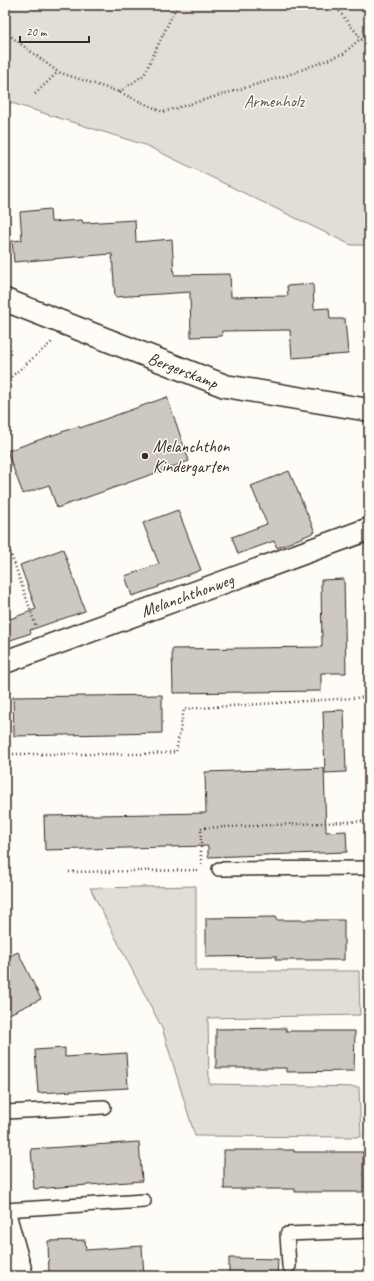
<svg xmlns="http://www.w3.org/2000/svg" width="374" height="1281" viewBox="0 0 374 1281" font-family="Caveat,sans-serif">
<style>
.green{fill:#e1ded7;stroke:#8e847a}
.building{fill:#cdc8c2;stroke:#3b2a1e}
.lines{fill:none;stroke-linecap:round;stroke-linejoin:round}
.lane-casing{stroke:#3b2a1e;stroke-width:16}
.street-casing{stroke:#3b2a1e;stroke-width:25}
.path{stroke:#3b2a1e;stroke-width:2.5;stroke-dasharray:1 3;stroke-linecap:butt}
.lane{stroke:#fdfcf7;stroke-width:13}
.street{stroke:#fdfcf7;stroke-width:22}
.poi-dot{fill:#3b2a1e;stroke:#fdfcf7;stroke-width:1.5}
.labels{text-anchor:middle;stroke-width:3;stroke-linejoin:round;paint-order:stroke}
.park-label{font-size:17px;fill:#64574c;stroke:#fdfcf7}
.street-label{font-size:17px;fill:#3b2a1e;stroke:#fdfcf7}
.poi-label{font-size:17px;fill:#3b2a1e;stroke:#fdfcf7;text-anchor:start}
</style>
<rect width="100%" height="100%" fill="#fdfcf7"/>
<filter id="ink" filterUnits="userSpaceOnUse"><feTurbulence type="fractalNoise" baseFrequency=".025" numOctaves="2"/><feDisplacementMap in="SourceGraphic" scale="8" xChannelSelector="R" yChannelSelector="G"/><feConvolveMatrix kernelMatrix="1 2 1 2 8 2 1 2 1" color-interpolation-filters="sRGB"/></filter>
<g filter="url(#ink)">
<!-- green -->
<g class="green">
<path d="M5,5h364v240h-18l-206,-100 -140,-44z"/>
<path d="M196,886v85h163l1,44 -152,3 1,66 150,3 2,50 -166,-1 -33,-108 -72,-140z"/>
</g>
<!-- building -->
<g class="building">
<path d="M50,209l1,13 31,-2 1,3 52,-3 1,22 36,-3 2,36 56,-1 1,23 57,-1 -1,-10 26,-2 1,25 15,-1 1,11h15l3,35 -56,4 -2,-28 -68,1v5l-31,1 -1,-45 -75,5 -3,-43 -98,8 -2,-21 10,-1 -2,-28z"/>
<path d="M167,397l22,64 -132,47 -8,-23 -26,9 -16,-43 72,-25 1,2z"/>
<path d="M289,471l26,61 -38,16 -3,-7 -36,13 -6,-17 35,-13 -16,-38z"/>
<path d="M178,510l23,60 -43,16 1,1 -27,9 -7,-20 34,-12 -16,-41z"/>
<path d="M63,549l22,62 -55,19 1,3 -26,9v-21l31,-12 -16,-44z"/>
<path d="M344,579l2,94h-25v18l-148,2 -1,-44 150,-2 -1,-67z"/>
<path d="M162,695v38l-148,3 -1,-39z"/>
<path d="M344,710l2,62 -21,1 -2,-62z"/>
<path d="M324,768l2,64 20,-1 1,21 -139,5v-11l-163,4 -1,-34 162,-3 -1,-41z"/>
<path d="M276,917v3h68v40h-68v-4l-70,1v-39z"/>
<path d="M18,952l23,47 -36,17v-58z"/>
<path d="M286,1028v3h69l-1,40 -68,1v-4h-70v-39z"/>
<path d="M65,1048v9l61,-4 2,35 -90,5 -3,-43z"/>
<path d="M139,1142l3,39 -108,8 -3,-40z"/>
<path d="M224,1150h70v2h69v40h-68v-3h-71z"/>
<path d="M85,1240l1,10 56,-4 2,30h-95l-1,-35z"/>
<path d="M229,1258l49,1 -1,17h-48z"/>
</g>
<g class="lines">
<!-- lane casing -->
<g class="lane-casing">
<g id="lane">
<path d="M219,869l150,-1"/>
<path d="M5,1112l99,-5"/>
<path d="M5,1210l139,-9"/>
<path d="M289,1266l-2,-32 82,-3"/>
</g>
</g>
<!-- street casing -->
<g class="street-casing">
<g id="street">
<path d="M5,300l220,86 144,24"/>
<path d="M5,662l364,-133"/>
<path d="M5,1216l17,60"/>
</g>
</g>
<!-- path -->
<g class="path">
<path d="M334,5l25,31 1,3 9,2"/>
<path d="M5,32l53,40 61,20 44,20 125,-37 55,-21 17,-15"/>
<path d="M359,36l10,-5"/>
<path d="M119,92l25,-17 33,-70"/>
<path d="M35,94l23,-22"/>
<path d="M5,382l47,-40"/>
<path d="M5,473l4,10 -4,29"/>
<path d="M5,537l31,89"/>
<path d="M5,754h147l24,-2 8,-43 185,-12"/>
<path d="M201,864v-36l168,-7"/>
<path d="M69,872l132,-2"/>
</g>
<!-- lane -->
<use href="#lane" class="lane"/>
<!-- street -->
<use href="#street" class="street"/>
</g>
</g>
<!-- markers -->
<circle class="poi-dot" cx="145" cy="456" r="4"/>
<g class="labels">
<!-- park labels -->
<g class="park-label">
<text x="274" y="107">Armenholz</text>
</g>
<!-- street labels -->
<g class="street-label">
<text transform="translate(183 370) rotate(21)" y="6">Bergerskamp</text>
<text transform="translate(187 595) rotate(-20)" y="6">Melanchthonweg</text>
</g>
<!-- poi labels -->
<g class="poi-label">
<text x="153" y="452">Melanchthon<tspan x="153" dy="20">Kindergarten</tspan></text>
</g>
</g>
<!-- margin -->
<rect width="374" height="1281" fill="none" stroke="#fdfcf7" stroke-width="20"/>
<rect x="10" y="10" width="354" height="1261" fill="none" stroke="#3b2a1e" stroke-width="1.5" filter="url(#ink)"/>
<!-- scale -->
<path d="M20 36v6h69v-6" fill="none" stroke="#3b2a1e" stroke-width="2"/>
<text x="26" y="36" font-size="12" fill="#3b2a1e" stroke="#fdfcf7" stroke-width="3" paint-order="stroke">20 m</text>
</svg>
